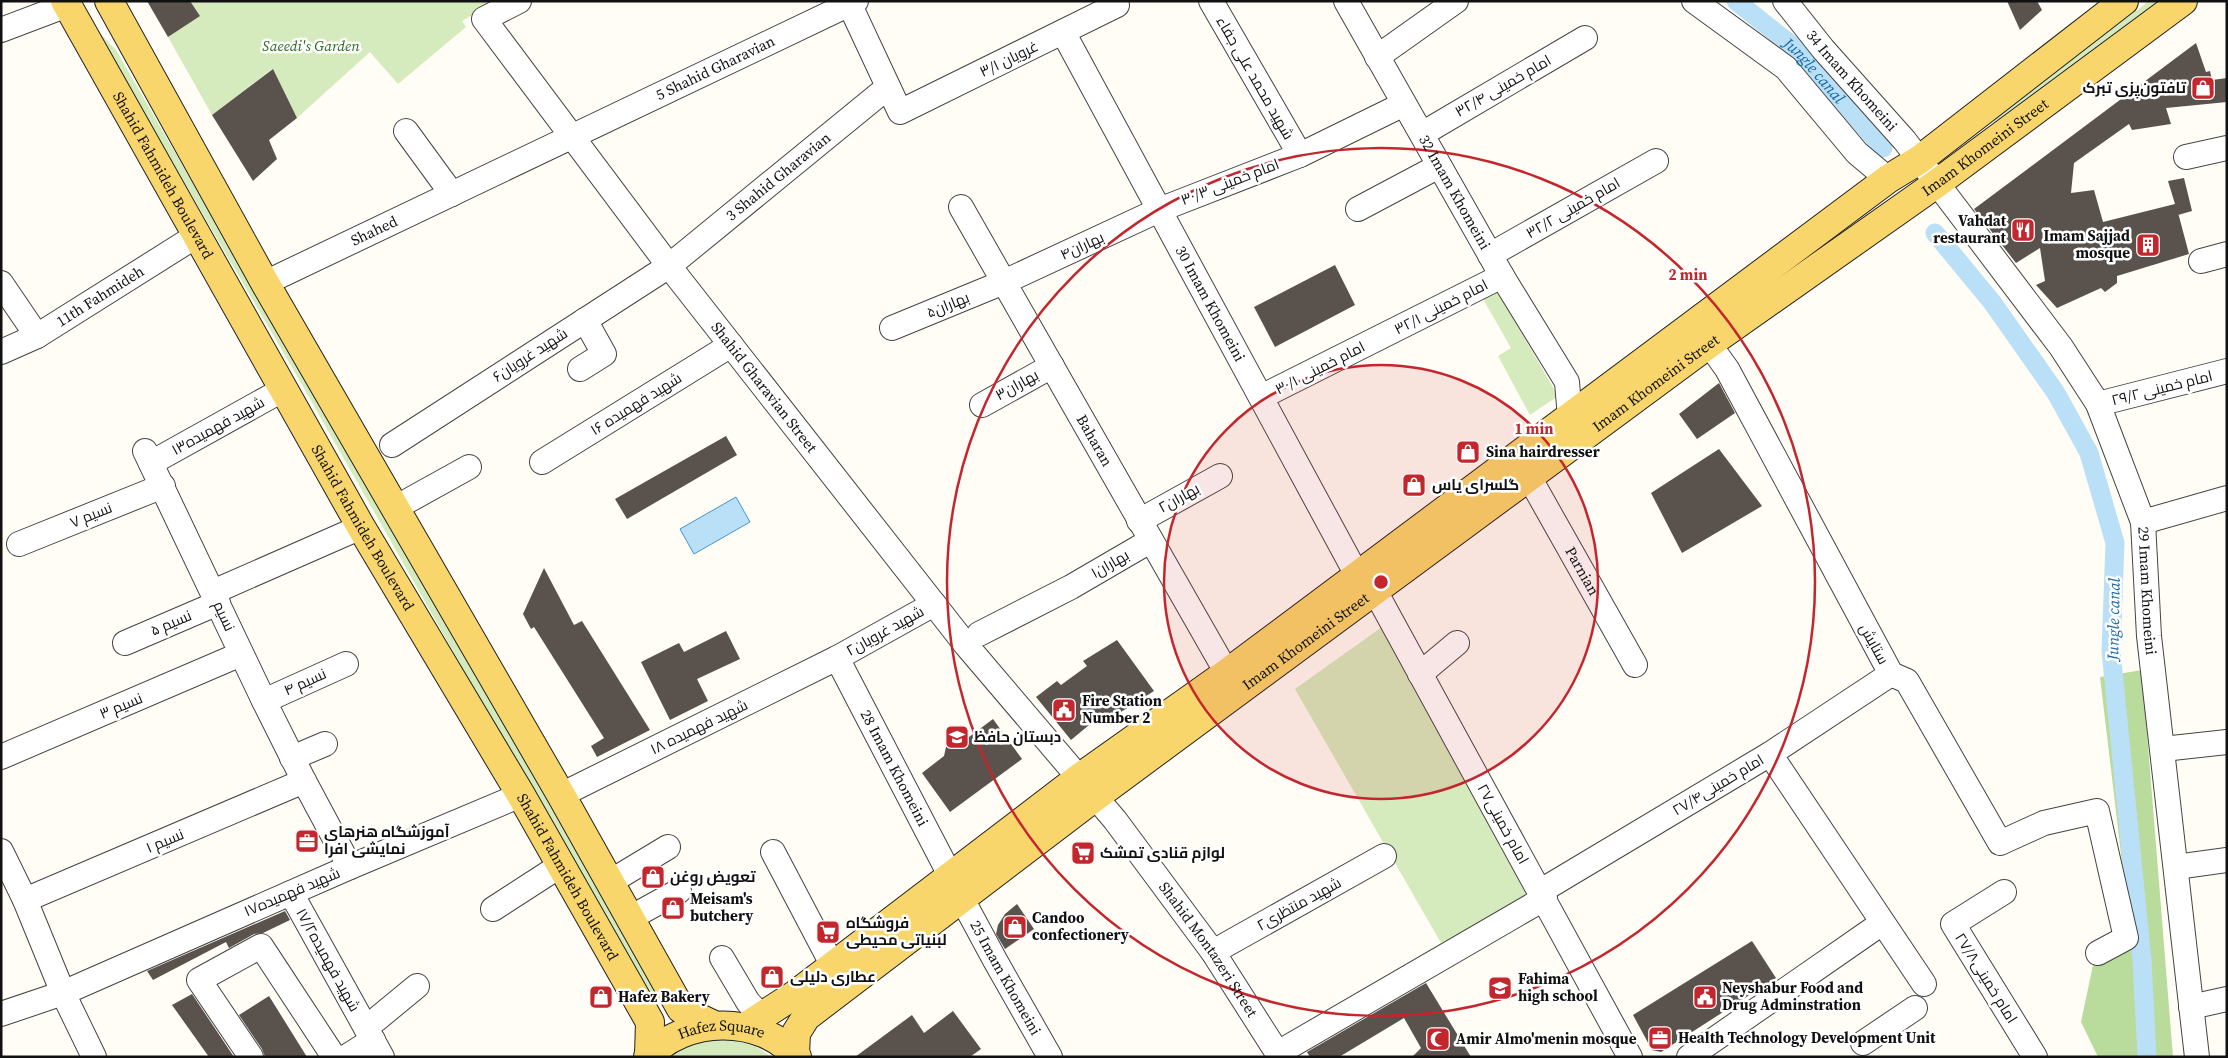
<svg xmlns="http://www.w3.org/2000/svg" width="2228" height="1058" viewBox="0 0 2228 1058" font-family="'Source Serif 4',Cairo,serif">
<style>
.green{fill:#d5ebbd}
.forest{fill:#b9dc9c}
.water{fill:#b9e0f7;stroke:#3f96cf}
.lines{fill:none;stroke-linecap:round;stroke-linejoin:round}
.canal{stroke:#b9e0f7;stroke-width:19}
.building{fill:#5a524d}
.minor-casing{stroke:#444;stroke-width:26}
.major-casing{stroke:#222;stroke-width:30}
.minor{stroke:#fff;stroke-width:24}
.major{stroke:#f9d66b;stroke-width:28}
.ring{fill:none;stroke:#c4262e;stroke-width:2.5}
.labels{text-anchor:middle;stroke-width:5;stroke-linejoin:round;paint-order:stroke}
.park-label{font-size:15px;font-style:italic;fill:#2f6b1f;stroke:#fff}
.street-label{font-size:15px;fill:#111;stroke:#fff}
.poi-label{font-size:15px;font-weight:bold;fill:#111;stroke:#fff;text-anchor:start}
.water-label{font-size:16px;font-style:italic;fill:#1768a6;stroke:#fff}
.centre{fill:#c4262e;stroke:#fff;stroke-width:2.5}
.ring-label{font-size:15px;text-anchor:middle;font-weight:bold;fill:#c4262e;stroke:#fff;stroke-width:5;stroke-linejoin:round;paint-order:stroke}
</style>
<rect width="100%" height="100%" fill="#fffdf5"/>
<!-- green -->
<g class="green">
<path d="M190,1h306l-34,20 4,6 -68,57 -28,-32 -73,66 -25,-49 -60,46 -44,-78 31,-21z"/>
<path d="M2149,1h9l-164,121 -3,-3z"/>
<path d="M94,27l22,23 545,945 -10,5 -350,-617z"/>
<path d="M1496,289l62,107 -28,19 -32,-59 13,-8 -29,-51z"/>
<path d="M1382,627l151,268 -92,48 -146,-254z"/>
<path d="M728,1038l28,8 15,11h-106l34,-17z"/>
</g>
<!-- forest -->
<path class="forest" d="M2142,670l31,387h-75l-17,-35 12,-57 39,-19 -32,-269z"/>
<!-- water -->
<path class="water" d="M736,497l14,25 -56,32 -14,-25z"/>
<g class="lines">
<!-- canal -->
<g class="canal">
<path id="s1" d="M1736,1l63,50 84,97"/>
<path d="M1935,233l57,69 64,91 33,60 26,90 -4,108 31,309 5,97"/>
</g>
</g>
<!-- building -->
<g class="building">
<path d="M147,1h43l10,15 -32,21z"/>
<path d="M2007,1h30l5,9 -22,20z"/>
<path d="M2196,43l10,29 4,-1 2,9 15,-2v24l-61,6 5,16 -39,6 -3,-6 -55,39 -3,30 23,-3 9,32 72,-18 -7,-23 16,-3 8,33 -14,4 -2,-10 13,49 -72,22v7l-12,9 -4,-4 -44,20 -21,-23 9,-4 -5,-33 -24,15 -42,-54z"/>
<path d="M273,69l24,49 -28,22 8,19 -24,22 -41,-66z"/>
<path d="M1335,265l20,40 -80,42 -21,-40z"/>
<path d="M1719,383l16,30 -38,26 -18,-25z"/>
<path d="M726,436l11,19 -110,64 -12,-20z"/>
<path d="M1719,449l43,57 -80,47 -31,-60z"/>
<path d="M544,568l30,57 8,-4 68,109 -53,27 -6,-11 13,-8 -70,-111 -3,2 -8,-15z"/>
<path d="M726,631l14,28 -43,20 11,22 -38,19 -29,-58 38,-19 5,9z"/>
<path d="M1117,640l37,51 -41,26 -12,-2 -30,25 -35,-43 21,-16 4,4 26,-19 -4,-5z"/>
<path d="M993,719l29,40 -72,53 -28,-39 22,-17 2,-9 14,-11 9,1z"/>
<path d="M1017,904l17,25 -29,20 -9,-15 2,-9 7,-11z"/>
<path d="M285,911l5,9 -27,13 -9,1 -25,14 -3,-6 -73,38 -6,-9z"/>
<path d="M1752,941l24,37 -115,74 -9,-2 -19,-35z"/>
<path d="M1426,983l45,74h-59l9,-9 -17,-30 -65,39h-29l-3,-5z"/>
<path d="M192,994l42,63h-25l-37,-52z"/>
<path d="M269,996l38,61h-42l-3,-8 -23,-34z"/>
<path d="M953,1011l28,38 -11,8h-115l57,-42 12,18z"/>
</g>
<g class="lines">
<!-- minor casing -->
<g class="minor-casing">
<g id="minor">
<path id="s2" d="M519,1l-35,18 185,247 297,379 149,175 98,132 67,105"/>
<path d="M848,1l52,111 217,-107"/>
<path d="M1211,1l89,154"/>
<path id="s3" d="M1346,1l156,275 65,106 3,36"/>
<path d="M1694,1l92,67 71,85 31,26"/>
<path id="s4" d="M1785,1l38,48 82,92 156,206 37,57 45,118 6,114 48,421"/>
<path d="M1,30l66,-25"/>
<path id="s5" d="M1063,32l294,543"/>
<path d="M1377,57l79,-56"/>
<path d="M406,131l46,63"/>
<path d="M1422,134l163,-96"/>
<path d="M2186,157l41,-9"/>
<path id="s6" d="M961,207l266,466"/>
<path d="M1358,209l81,-43"/>
<path d="M1490,255l166,-94"/>
<path d="M2201,261l26,-7"/>
<path d="M1,283l36,53"/>
<path id="s7" d="M265,283l591,-282"/>
<path d="M892,328l112,-46 155,-72 141,-55 104,-51"/>
<path d="M1709,344l18,25 164,305 16,7 93,162 44,-20 53,-12 29,127 -28,15"/>
<path id="s8" d="M1,352l36,-16 159,-100"/>
<path d="M580,369l24,-15 -19,-34"/>
<path d="M1261,397l241,-121"/>
<path d="M2098,404l129,-33"/>
<path d="M982,405l70,-39"/>
<path id="s9" d="M392,445l277,-179 219,-179"/>
<path d="M145,451l119,250 40,80 46,86"/>
<path d="M542,462l189,-117"/>
<path d="M151,463l133,-74"/>
<path id="s10" d="M1529,477l106,188"/>
<path d="M395,508l74,-41"/>
<path d="M1139,521l81,-45"/>
<path d="M2143,522l84,-24"/>
<path d="M19,544l144,-58"/>
<path d="M1375,591l255,466"/>
<path d="M213,592l148,-65"/>
<path d="M979,634l92,-47 79,-46"/>
<path d="M125,643l93,-40"/>
<path id="s11" d="M837,658l114,219"/>
<path d="M1420,674l37,-31"/>
<path d="M264,701l82,-37"/>
<path d="M2163,749l64,-7"/>
<path d="M1770,754l154,230"/>
<path d="M1,757l240,-103"/>
<path d="M292,758l33,-14"/>
<path d="M561,795l276,-137 97,-54"/>
<path d="M1,851l24,49 38,93 31,64"/>
<path d="M773,852l60,114"/>
<path d="M2176,867l51,-7"/>
<path d="M610,882l58,-35"/>
<path d="M1541,891l229,-137 121,-80"/>
<path d="M2004,892l-51,32 82,133"/>
<path d="M291,893l91,164"/>
<path id="s12" d="M962,899l34,63 54,95"/>
<path d="M25,900l279,-119"/>
<path d="M493,909l68,-44"/>
<path d="M630,918l49,-27"/>
<path d="M1213,952l171,-96"/>
<path d="M722,958l26,44 13,14"/>
<path d="M2191,1007l36,-8"/>
<path d="M1,1014l62,-21 287,-126 171,-72"/>
<path d="M366,1028l51,-42"/>
<path d="M1863,1043l52,-35"/>
<path d="M1278,1053l267,-155"/>
<path d="M251,1057l-52,-77 62,-34 73,111"/>
<path d="M346,1057l27,-17"/>
<path d="M1689,1057l193,-134"/>
</g>
</g>
<!-- major casing -->
<g class="major-casing">
<g id="major">
<path id="s13" d="M65,1l296,526 160,268 129,227 -1,33"/>
<path d="M109,1l156,282 296,512 120,214 33,16"/>
<path d="M745,1027l51,-33 283,-216 148,-105 661,-494 31,-19 205,-159"/>
<path id="s14" d="M795,1054l1,-21 10,-16 289,-220 614,-453 227,-160 247,-183"/>
<path id="s15" d="M648,1057c37,-41 112,-43 149,0"/>
</g>
</g>
<!-- minor -->
<use href="#minor" class="minor"/>
<!-- major -->
<use href="#major" class="major"/>
</g>
<!-- distance rings -->
<circle cx="1381" cy="582" r="217" fill="#c4262e" fill-opacity=".12"/>
<g class="ring">
<circle cx="1381" cy="582" r="217"/>
<circle cx="1381" cy="582" r="434"/>
</g>
<!-- icons -->
<defs>
<g id="shop-square" transform="scale(1.25)"><rect x="-9" y="-9" width="18" height="18" rx="4" fill="#c4262e" stroke="#fff"/><path d="M-5-2.5h2.3a2.7 3.5 0 0 1 5.4 0H5L5.5 6h-11ZM-1.5-2.5h3a1.5 2.3 0 0 0-3 0Z" fill="#fff"/></g>
<g id="restaurant-square" transform="scale(1.25)"><rect x="-9" y="-9" width="18" height="18" rx="4" fill="#c4262e" stroke="#fff"/><path d="M-5-6h1v4h1v-4h1v4h1v-4h1v5L-1.5 .5V6h-2V.5L-5-1ZM5-6V6H3V1.5H1.5Q1.5-4 5-6Z" fill="#fff"/></g>
<g id="building-square" transform="scale(1.25)"><rect x="-9" y="-9" width="18" height="18" rx="4" fill="#c4262e" stroke="#fff"/><path d="M-4-6H4V6H1V3H-1V6H-4ZM-2.5-4.3h1.7v1.8h-1.7ZM.8-4.3h1.7v1.8H.8ZM-2.5-1h1.7V.8h-1.7ZM.8-1h1.7V.8H.8Z" fill="#fff"/></g>
<g id="civic-square" transform="scale(1.25)"><rect x="-9" y="-9" width="18" height="18" rx="4" fill="#c4262e" stroke="#fff"/><path d="M-.6-6.5H3V-4.5H.6V-3L4-1V1h2V6H-6V1h2V-1L-.6-3ZM-1.2 2.5V6h2.4V2.5Z" fill="#fff"/></g>
<g id="school-square" transform="scale(1.25)"><rect x="-9" y="-9" width="18" height="18" rx="4" fill="#c4262e" stroke="#fff"/><path d="M0-5L7-2L0 1L-7-2ZM-4 1L0 2.5L4 1V4Q0 6-4 4Z" fill="#fff"/></g>
<g id="office-square" transform="scale(1.25)"><rect x="-9" y="-9" width="18" height="18" rx="4" fill="#c4262e" stroke="#fff"/><path d="M-6-3h4V-5.5h4V-3h4V5H-6ZM-1-4.5V-3h2v-1.5ZM-6 0V1H6V0Z" fill="#fff"/></g>
<g id="supermarket-square" transform="scale(1.25)"><rect x="-9" y="-9" width="18" height="18" rx="4" fill="#c4262e" stroke="#fff"/><path d="M-6-5.5h2.5l.6 2H6L4.5 2H-2.5L-4.4-4H-6ZM-1.5 3.2a1.3 1.3 0 1 0 .1 0ZM3 3.2a1.3 1.3 0 1 0 .1 0Z" fill="#fff"/></g>
<g id="mosque-square" transform="scale(1.25)"><rect x="-9" y="-9" width="18" height="18" rx="4" fill="#c4262e" stroke="#fff"/><path d="M3.5-4.9A6 6 0 1 0 3.5 4.9A5 5 0 1 1 3.5-4.9Z" fill="#fff"/></g>
</defs>
<g fill-rule="evenodd">
<use href="#shop-square" x="2203" y="88"/>
<use href="#restaurant-square" x="2023" y="230"/>
<use href="#building-square" x="2148" y="245"/>
<use href="#shop-square" x="1468" y="452"/>
<use href="#shop-square" x="1414" y="485"/>
<use href="#civic-square" x="1064" y="710"/>
<use href="#school-square" x="957" y="737"/>
<use href="#office-square" x="307" y="841"/>
<use href="#supermarket-square" x="1083" y="853"/>
<use href="#shop-square" x="653" y="877"/>
<use href="#shop-square" x="673" y="908"/>
<use href="#shop-square" x="1015" y="927"/>
<use href="#supermarket-square" x="828" y="932"/>
<use href="#shop-square" x="772" y="977"/>
<use href="#school-square" x="1500" y="988"/>
<use href="#shop-square" x="601" y="997"/>
<use href="#civic-square" x="1705" y="997"/>
<use href="#office-square" x="1660" y="1038"/>
<use href="#mosque-square" x="1438" y="1039"/>
</g>
<g class="labels">
<!-- park labels -->
<g class="park-label">
<text x="311" y="51">Saeedi's Garden</text>
</g>
<!-- street labels -->
<g class="street-label">
<text transform="translate(1009 59) rotate(-26)" y="5">غرویان ۳/۱</text>
<text dy="5" stroke="none"><textPath href="#s7" startOffset="499">5 Shahid Gharavian</textPath></text>
<text transform="translate(1255 78) rotate(60)" y="5">شهید محمد علی جفاء</text>
<text dy="5" stroke="none"><textPath href="#s4" startOffset="104">34 Imam Khomeini</textPath></text>
<text transform="translate(1503 86) rotate(-30)" y="5">امام خمینی ۳۲/۴</text>
<text dy="5" stroke="none"><textPath href="#s14" startOffset="1505">Imam Khomeini Street</textPath></text>
<text dy="5" stroke="none"><textPath href="#s13" startOffset="200">Shahid Fahmideh Boulevard</textPath></text>
<text dy="5" stroke="none"><textPath href="#s9" startOffset="471">3 Shahid Gharavian</textPath></text>
<text transform="translate(1230 182) rotate(-21)" y="5">امام خمینی ۳۰/۳</text>
<text dy="5" stroke="none"><textPath href="#s3" startOffset="220">32 Imam Khomeini</textPath></text>
<text transform="translate(1573 208) rotate(-30)" y="5">امام خمینی ۳۲/۲</text>
<text dy="5" stroke="none"><textPath href="#s7" startOffset="121">Shahed</textPath></text>
<text transform="translate(1082 246) rotate(-25)" y="5">بهاران۴</text>
<text dy="5" stroke="none"><textPath href="#s8" startOffset="114">11th Fahmideh</textPath></text>
<text dy="5" stroke="none"><textPath href="#s5" startOffset="309">30 Imam Khomeini</textPath></text>
<text transform="translate(948 305) rotate(-22)" y="5">بهاران۵</text>
<text transform="translate(1441 307) rotate(-27)" y="5">امام خمینی ۳۲/۱</text>
<text transform="translate(530 355) rotate(-33)" y="5">شهید غرویان۶</text>
<text transform="translate(1320 368) rotate(-27)" y="5">امام خمینی ۳۰/۱</text>
<text dy="5" stroke="none"><textPath href="#s14" startOffset="1100">Imam Khomeini Street</textPath></text>
<text transform="translate(1017 385) rotate(-29)" y="5">بهاران۳</text>
<text dy="5" stroke="none"><textPath href="#s2" startOffset="502">Shahid Gharavian Street</textPath></text>
<text transform="translate(2162 388) rotate(-14)" y="5">امام خمینی ۲۹/۲</text>
<text transform="translate(636 404) rotate(-32)" y="5">شهید فهمیده ۱۶</text>
<text transform="translate(218 426) rotate(-29)" y="5">شهید فهمیده۱۳</text>
<text dy="5" stroke="none"><textPath href="#s6" startOffset="269">Baharan</textPath></text>
<text transform="translate(1179 498) rotate(-29)" y="5">بهاران۲</text>
<text transform="translate(91 515) rotate(-22)" y="5">نسیم ۷</text>
<text dy="5" stroke="none"><textPath href="#s13" startOffset="605">Shahid Fahmideh Boulevard</textPath></text>
<text transform="translate(1110 564) rotate(-30)" y="5">بهاران۱</text>
<text dy="5" stroke="none"><textPath href="#s10" startOffset="108">Parnian</textPath></text>
<text dy="5" stroke="none"><textPath href="#s4" startOffset="706">29 Imam Khomeini</textPath></text>
<text transform="translate(224 616) rotate(65)" y="5">نسیم</text>
<text transform="translate(171 623) rotate(-23)" y="5">نسیم ۵</text>
<text transform="translate(885 631) rotate(-29)" y="5">شهید غرویان۲</text>
<text dy="5" stroke="none"><textPath href="#s14" startOffset="665">Imam Khomeini Street</textPath></text>
<text transform="translate(1874 644) rotate(61)" y="5">ستایش</text>
<text transform="translate(305 682) rotate(-24)" y="5">نسیم ۴</text>
<text transform="translate(121 706) rotate(-23)" y="5">نسیم ۳</text>
<text transform="translate(699 727) rotate(-26)" y="5">شهید فهمیده ۱۸</text>
<text dy="5" stroke="none"><textPath href="#s11" startOffset="124">28 Imam Khomeini</textPath></text>
<text transform="translate(1718 785) rotate(-31)" y="5">امام خمینی۲۷/۴</text>
<text transform="translate(1503 824) rotate(61)" y="5">امام خمینی۲۷</text>
<text transform="translate(165 841) rotate(-23)" y="5">نسیم ۱</text>
<text dy="5" stroke="none"><textPath href="#s13" startOffset="1010">Shahid Fahmideh Boulevard</textPath></text>
<text transform="translate(292 892) rotate(-23)" y="5">شهید فهمیده۱۷</text>
<text transform="translate(1299 904) rotate(-29)" y="5">شهید منتظری۲</text>
<text dy="5" stroke="none"><textPath href="#s2" startOffset="1219">Shahid Montazeri Street</textPath></text>
<text transform="translate(328 960) rotate(61)" y="5">شهید فهمیده۱۷/۲</text>
<text dy="5" stroke="none"><textPath href="#s12" startOffset="90">25 Imam Khomeini</textPath></text>
<text transform="translate(1986 978) rotate(58)" y="5">امام خمینی۲۷/۸</text>
<text dy="5" stroke="none"><textPath href="#s15" startOffset="82">Hafez Square</textPath></text>
</g>
<!-- poi labels -->
<g class="poi-label">
<text x="2186" y="93" text-anchor="end">تافتون‌پزی تبرک</text>
<text x="2006" y="226" text-anchor="end">Vahdat<tspan x="2006" dy="17">restaurant</tspan></text>
<text x="2130" y="241" text-anchor="end">Imam Sajjad<tspan x="2130" dy="17">mosque</tspan></text>
<text x="1486" y="457">Sina hairdresser</text>
<text x="1432" y="490">گلسرای یاس</text>
<text x="1082" y="706">Fire Station<tspan x="1082" dy="17">Number 2</tspan></text>
<text x="974" y="742">دبستان حافظ</text>
<text x="324" y="837">آموزشگاه هنرهای<tspan x="324" dy="17">نمایشی افرا</tspan></text>
<text x="1100" y="858">لوازم قنادی تمشک</text>
<text x="670" y="882">تعویض روغن</text>
<text x="690" y="904">Meisam's<tspan x="690" dy="17">butchery</tspan></text>
<text x="1032" y="923">Candoo<tspan x="1032" dy="17">confectionery</tspan></text>
<text x="846" y="928">فروشگاه<tspan x="846" dy="17">لبنیاتی محیطی</tspan></text>
<text x="790" y="982">عطاری دلیلی</text>
<text x="1518" y="984">Fahima<tspan x="1518" dy="17">high school</tspan></text>
<text x="1722" y="993">Neyshabur Food and<tspan x="1722" dy="17">Drug Adminstration</tspan></text>
<text x="618" y="1002">Hafez Bakery</text>
<text x="1678" y="1043">Health Technology Development Unit</text>
<text x="1456" y="1044">Amir Almo'menin mosque</text>
</g>
<!-- water labels -->
<g class="water-label">
<text dy="6" stroke="none"><textPath href="#s1" startOffset="105">Jungle canal</textPath></text>
<text transform="translate(2113 619) rotate(-89)" y="6">Jungle canal</text>
</g>
</g>
<circle cx="1381" cy="582" r="8" class="centre"/>
<g class="ring-label">
<text x="1688" y="280">2 min</text>
<text x="1534" y="434">1 min</text>
</g>
<!-- border -->
<rect width="2228" height="1058" fill="none" stroke="#111111" stroke-width="5"/>
</svg>
